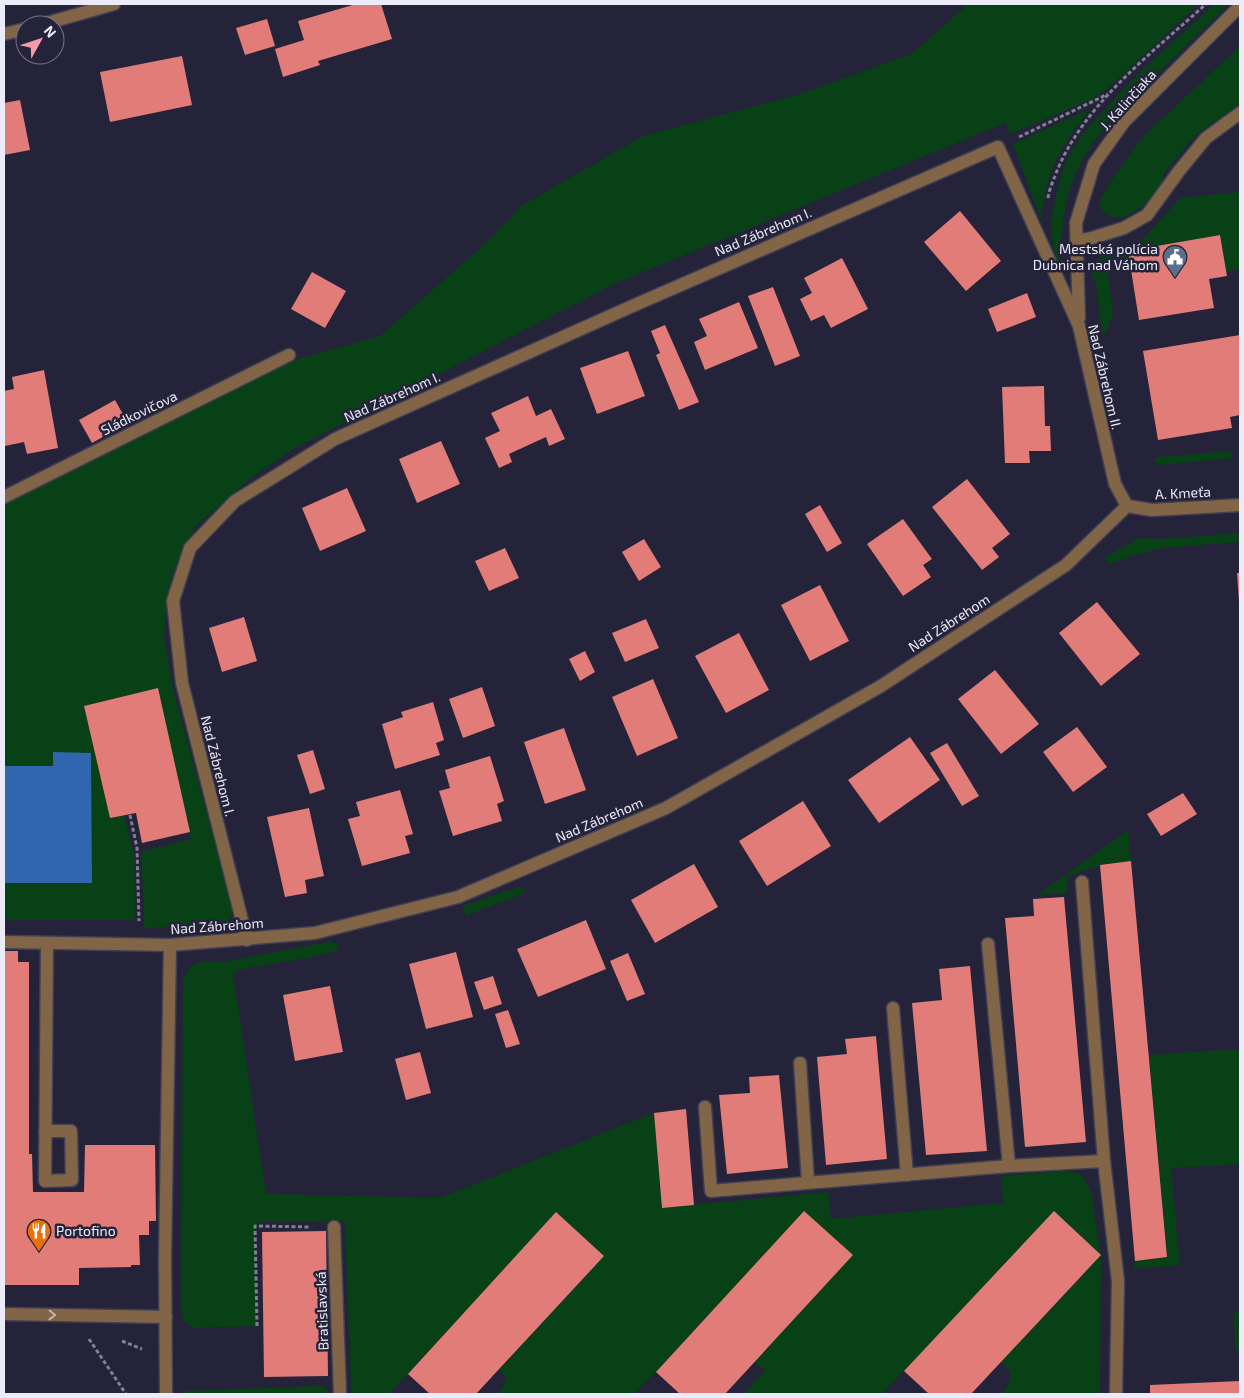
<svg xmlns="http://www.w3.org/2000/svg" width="1244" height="1398" viewBox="0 0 1244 1398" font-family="'Exo 2',sans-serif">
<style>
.green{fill:#084115}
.water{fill:#2f66ad}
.building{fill:#e27c78}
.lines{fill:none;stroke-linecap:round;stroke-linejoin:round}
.minor-casing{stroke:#403f54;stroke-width:15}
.path{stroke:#808093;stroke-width:3;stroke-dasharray:4 2.5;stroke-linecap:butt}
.minor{stroke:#826447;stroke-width:12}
.oneway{stroke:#c1b5b2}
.labels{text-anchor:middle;stroke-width:5;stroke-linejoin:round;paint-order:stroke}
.street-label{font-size:14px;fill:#ebebfa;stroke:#242339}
.poi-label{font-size:14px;fill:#ebebfa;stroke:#242339;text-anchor:end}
</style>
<rect width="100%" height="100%" fill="#242339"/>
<!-- green -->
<g class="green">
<path d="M968,4h231l-91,84 -16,11 -82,35 -5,-11 -391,161 -321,165 -42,29 -55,48 -18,34 -11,36 -3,41 9,52 60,222 -1,5 -6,8 -8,2 -75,2 1,-18 -3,-58 50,-13 -34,-151 -73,18 26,111 14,-2 10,39 1,66h-131v-37l88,-1 -1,-128 -38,-1v13h-49v-266l290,-140 86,-24 106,-93 35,-37 122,-70 157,-42 112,-40z"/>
<path d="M1215,4h14c-24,23 -47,46 -71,69 -33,32 -67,63 -85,107 -10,25 -11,52 -13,79l-2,2c-9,-19 -8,-40 -3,-60 4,-16 7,-32 15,-47 10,-17 22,-31 35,-45 34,-38 72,-71 110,-105z"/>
<path d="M1240,46v57l-45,33 -32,38v9c-10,14 -36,45 -57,31 -6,-4 -7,-10 -5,-17l21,-32 22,-29z"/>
<path d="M1090,109c-30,39 -44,61 -49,111l-28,-76z"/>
<path d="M1240,192v77l-14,2 -6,-36 -92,16 1,6 -23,4 7,52 -7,21h-4l-6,-52 -4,-6v-12l15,-12 33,-9 40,-45z"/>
<path d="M1232,451v7l-73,7 -5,-6 3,-2z"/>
<path d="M1240,533v9l-79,6 -53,16 -3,-7 35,-19 20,1z"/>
<path d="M1128,830l3,31 -31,4 -33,12v16l-30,2z"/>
<path d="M522,886l3,7 -59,23 -4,-10z"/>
<path d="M332,941l5,3 1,7 -36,8 -59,10 -10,4 33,221 174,4 214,-85 8,95 166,-16 3,27 172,-16 -2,-27 66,-5 15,4 9,17 10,63 -1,139h-98l7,-11 2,-11 -10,-10 100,-107 -47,-44 -172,183h-138l21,-24 -11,-8 50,-150 -148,160 -23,22h-134l8,-16 -8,-8 104,-114 -47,-43 -167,181h-38l-6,-173 -86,1 -4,5 2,99 -64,2 -9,-7 -3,-12 2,-330 7,-11 9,-6 29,-1z"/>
<path d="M1240,1049v115l-69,4 9,97 -46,4 1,-8 32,-4 -18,-202z"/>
<path d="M1240,1312v38h-4l-3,-37z"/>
<path d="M323,1386l8,8h-148v-3z"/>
</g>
<!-- water -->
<path class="water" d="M53,752l38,1 1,130h-88v-117h49z"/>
<!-- building -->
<g class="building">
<path d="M356,4h25l11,35 -74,22 2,4 -37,12 -8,-28 29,-9 -6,-19z"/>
<path d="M267,19l8,27 -30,9 -9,-27z"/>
<path d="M182,56l10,49 -82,17 -10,-50z"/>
<path d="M20,100l10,50 -26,5v-52z"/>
<path d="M960,211l41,50 -35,30 -42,-49z"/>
<path d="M1220,235l7,41 -18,3 5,29 -75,12 -11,-69z"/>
<path d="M842,258l26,51 -37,19 -7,-13 -13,6 -11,-22 12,-6 -8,-15z"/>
<path d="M312,272l34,19 -21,37 -34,-19z"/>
<path d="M773,287l27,69 -25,10 -27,-70z"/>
<path d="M1027,293l9,24 -39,15 -9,-23z"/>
<path d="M739,302l19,46 -53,22 -11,-28 13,-6 -8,-17z"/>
<path d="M665,325l34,77 -20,8 -23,-55 4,-2 -9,-22z"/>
<path d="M1240,335v80l-10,2 2,11 -74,12 -15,-89z"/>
<path d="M628,351l17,45 -48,18 -17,-46z"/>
<path d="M44,370l14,78 -31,6 -3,-12 -19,4 -1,-55 10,-2 -2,-12z"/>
<path d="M1044,386l1,40h5l1,25h-22l1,12h-25l-3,-76z"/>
<path d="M528,396l8,20 15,-7 14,30 -16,7 -3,-9 -37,17 3,8 -13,6 -14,-30 15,-7 -9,-18z"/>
<path d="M115,400l13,23 -36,20 -13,-23z"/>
<path d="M441,441l19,43 -43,19 -18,-44z"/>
<path d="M967,479l43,55 -18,14 7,9 -17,13 -50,-63z"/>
<path d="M347,488l19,43 -46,20 -18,-43z"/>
<path d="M820,505l22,38 -15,9 -22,-38z"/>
<path d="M903,519l29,40 -9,6 8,12 -28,19 -36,-52z"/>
<path d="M644,539l17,28 -22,14 -17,-29z"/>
<path d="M505,548l14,30 -30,13 -14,-30z"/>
<path d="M1237,573h3v28h-1z"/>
<path d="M820,585l29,56 -39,20 -29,-56z"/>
<path d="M1097,602l43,52 -39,32 -42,-53z"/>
<path d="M244,617l13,44 -35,11 -13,-44z"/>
<path d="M646,619l13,29 -34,14 -13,-29z"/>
<path d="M739,633l30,57 -43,23 -31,-57z"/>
<path d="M585,651l10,21 -15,9 -11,-22z"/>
<path d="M995,670l44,54 -38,30 -43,-55z"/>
<path d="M653,679l25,59 -41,18 -25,-59z"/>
<path d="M482,687l13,39 -32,12 -14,-39z"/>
<path d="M158,688l32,144 -48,11 -6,-30 -26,5 -26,-112z"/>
<path d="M433,702l11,38 -8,3 4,12 -45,14 -13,-45 21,-7 -2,-5z"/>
<path d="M1077,727l30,40 -34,25 -30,-40z"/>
<path d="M564,728l22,62 -41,14 -21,-62z"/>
<path d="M910,737l30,43 -61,43 -31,-43z"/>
<path d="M947,743l32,53 -17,10 -32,-53z"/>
<path d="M313,750l12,39 -15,5 -13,-39z"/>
<path d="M490,756l14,45 -7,3 5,17 -49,15 -14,-45 11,-3 -5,-18z"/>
<path d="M400,790l13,44 -8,2 5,17 -48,13 -14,-47 12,-3 -4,-14z"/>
<path d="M1183,793l14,21 -36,22 -14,-22z"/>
<path d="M803,801l28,45 -64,40 -28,-45z"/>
<path d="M309,808l15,68 -19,4 2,13 -22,4 -18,-80z"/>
<path d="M1131,861l36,396 -32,4 -35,-396z"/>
<path d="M694,864l24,43 -63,36 -24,-43z"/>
<path d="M1064,897l22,245 -61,5 -20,-229 29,-2 -1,-17z"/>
<path d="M586,920l20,49 -68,28 -21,-48z"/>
<path d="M4,951h14v11h11v192h3l1,38h51l1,-47h70l1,76h-7v14h-10l1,30h-9v2l-52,1v17h-75z"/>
<path d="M456,952l17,65 -47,12 -17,-65z"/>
<path d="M628,953l17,41 -18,7 -17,-40z"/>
<path d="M970,966l17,185 -61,4 -14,-152 30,-3 -3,-31z"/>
<path d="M493,976l9,28 -18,6 -10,-28z"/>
<path d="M330,986l13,66 -48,9 -12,-66z"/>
<path d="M508,1010l12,34 -14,4 -11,-34z"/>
<path d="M876,1036l11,123 -61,6 -9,-108 30,-3 -2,-15z"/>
<path d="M420,1052l11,41 -25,7 -11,-41z"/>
<path d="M779,1075l9,93 -61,6 -8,-79 31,-2 -1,-16z"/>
<path d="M686,1109l8,96 -32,3 -8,-95z"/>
<path d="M804,1211l49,44 -128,139h-45l-24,-22z"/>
<path d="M1054,1211l47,44 -130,139h-42l-25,-23z"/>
<path d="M556,1212l48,44 -128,138h-46l-22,-20z"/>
<path d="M326,1231l2,145 -64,1 -2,-145z"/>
<path d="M1240,1381v13h-90v-9z"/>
</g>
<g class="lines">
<!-- minor casing -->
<g class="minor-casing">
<g id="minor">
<path d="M40,25l74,-21"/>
<path d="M4,34l21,-5"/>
<path d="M1077,241l15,-3 32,-10 23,-13 32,-44 27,-33 34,-25"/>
<path d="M1079,318l-3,-95 18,-59 30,-42 116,-116"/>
<path d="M4,497l285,-142"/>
<path d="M1127,506l25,4 88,-5"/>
<path d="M1082,882l22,279 14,120 -2,113"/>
<path d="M247,940l-65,-257 -9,-82 17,-53 45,-47 100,-62 302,-135 361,-157 81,179 36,158 12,22"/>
<path d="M4,942l166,3 145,-12 143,-36 208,-89 215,-122 185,-121 61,-59"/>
<path d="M988,944l21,222"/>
<path d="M893,1008l14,167"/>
<path d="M800,1063l8,119"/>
<path d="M705,1107l6,84 298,-25 95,-5"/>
<path d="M45,1131h26l1,49 -27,1 2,-238"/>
<path d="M334,1227l6,167"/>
<path d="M4,1314l162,3"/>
<path d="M166,1394l-1,-137 5,-312"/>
</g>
</g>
<!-- path -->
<g class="path">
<path d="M1019,137l89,-43"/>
<path d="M1048,198c1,-7 4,-15 7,-22 26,-70 97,-123 151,-172"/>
<path d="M130,815l7,33 2,73"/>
<path d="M257,1326l-2,-100 56,1"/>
<path d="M89,1339l37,55"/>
<path d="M122,1341l20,8"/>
</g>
<!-- minor -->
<use href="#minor" class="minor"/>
</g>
<!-- one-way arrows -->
<defs><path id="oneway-chevron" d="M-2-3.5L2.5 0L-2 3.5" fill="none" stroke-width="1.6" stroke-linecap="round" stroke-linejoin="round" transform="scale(1.25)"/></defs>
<use class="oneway" href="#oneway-chevron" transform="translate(52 1315) rotate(1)"/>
<!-- icons -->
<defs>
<g id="civic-pin" transform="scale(1.25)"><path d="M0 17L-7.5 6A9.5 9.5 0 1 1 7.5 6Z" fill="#5c6f8a" stroke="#242339"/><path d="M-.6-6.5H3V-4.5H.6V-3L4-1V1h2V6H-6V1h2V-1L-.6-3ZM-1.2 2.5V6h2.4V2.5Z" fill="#fff"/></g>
<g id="restaurant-pin" transform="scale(1.25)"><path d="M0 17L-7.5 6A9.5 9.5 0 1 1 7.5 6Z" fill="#e8710a" stroke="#242339"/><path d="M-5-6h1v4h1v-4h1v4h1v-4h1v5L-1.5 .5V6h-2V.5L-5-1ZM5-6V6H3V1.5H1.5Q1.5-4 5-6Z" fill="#fff"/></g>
</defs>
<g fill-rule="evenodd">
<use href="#civic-pin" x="1175" y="257"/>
<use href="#restaurant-pin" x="39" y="1231"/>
</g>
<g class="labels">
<!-- street labels -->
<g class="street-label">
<text transform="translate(1128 100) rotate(-48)" y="5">J. Kalinčiaka</text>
<text transform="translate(763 232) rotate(-23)" y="5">Nad Zábrehom I.</text>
<text transform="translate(1105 377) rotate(77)" y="5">Nad Zábrehom II.</text>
<text transform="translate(392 397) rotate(-24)" y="5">Nad Zábrehom I.</text>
<text transform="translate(139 413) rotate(-26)" y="5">Sládkovičova</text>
<text transform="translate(1183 493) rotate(-3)" y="5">A. Kmeťa</text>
<text transform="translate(949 623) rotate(-33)" y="5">Nad Zábrehom</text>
<text transform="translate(218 766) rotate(76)" y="5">Nad Zábrehom I.</text>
<text transform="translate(599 820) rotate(-23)" y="5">Nad Zábrehom</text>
<text transform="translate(217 926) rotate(-4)" y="5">Nad Zábrehom</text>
<text transform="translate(322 1311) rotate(-92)" y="5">Bratislavská</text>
</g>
<!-- poi labels -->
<g class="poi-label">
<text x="1158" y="254">Mestská polícia<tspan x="1158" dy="16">Dubnica nad Váhom</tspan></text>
<text x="56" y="1236" text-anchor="start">Portofino</text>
</g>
</g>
<!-- border -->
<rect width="1244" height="1398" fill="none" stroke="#ebebfa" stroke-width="10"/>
<!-- north arrow -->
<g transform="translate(40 40) rotate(50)"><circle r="24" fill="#242339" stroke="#747386"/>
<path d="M0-4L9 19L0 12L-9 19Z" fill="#f39aab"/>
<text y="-8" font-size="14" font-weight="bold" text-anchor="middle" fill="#ebebfa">N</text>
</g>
</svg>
